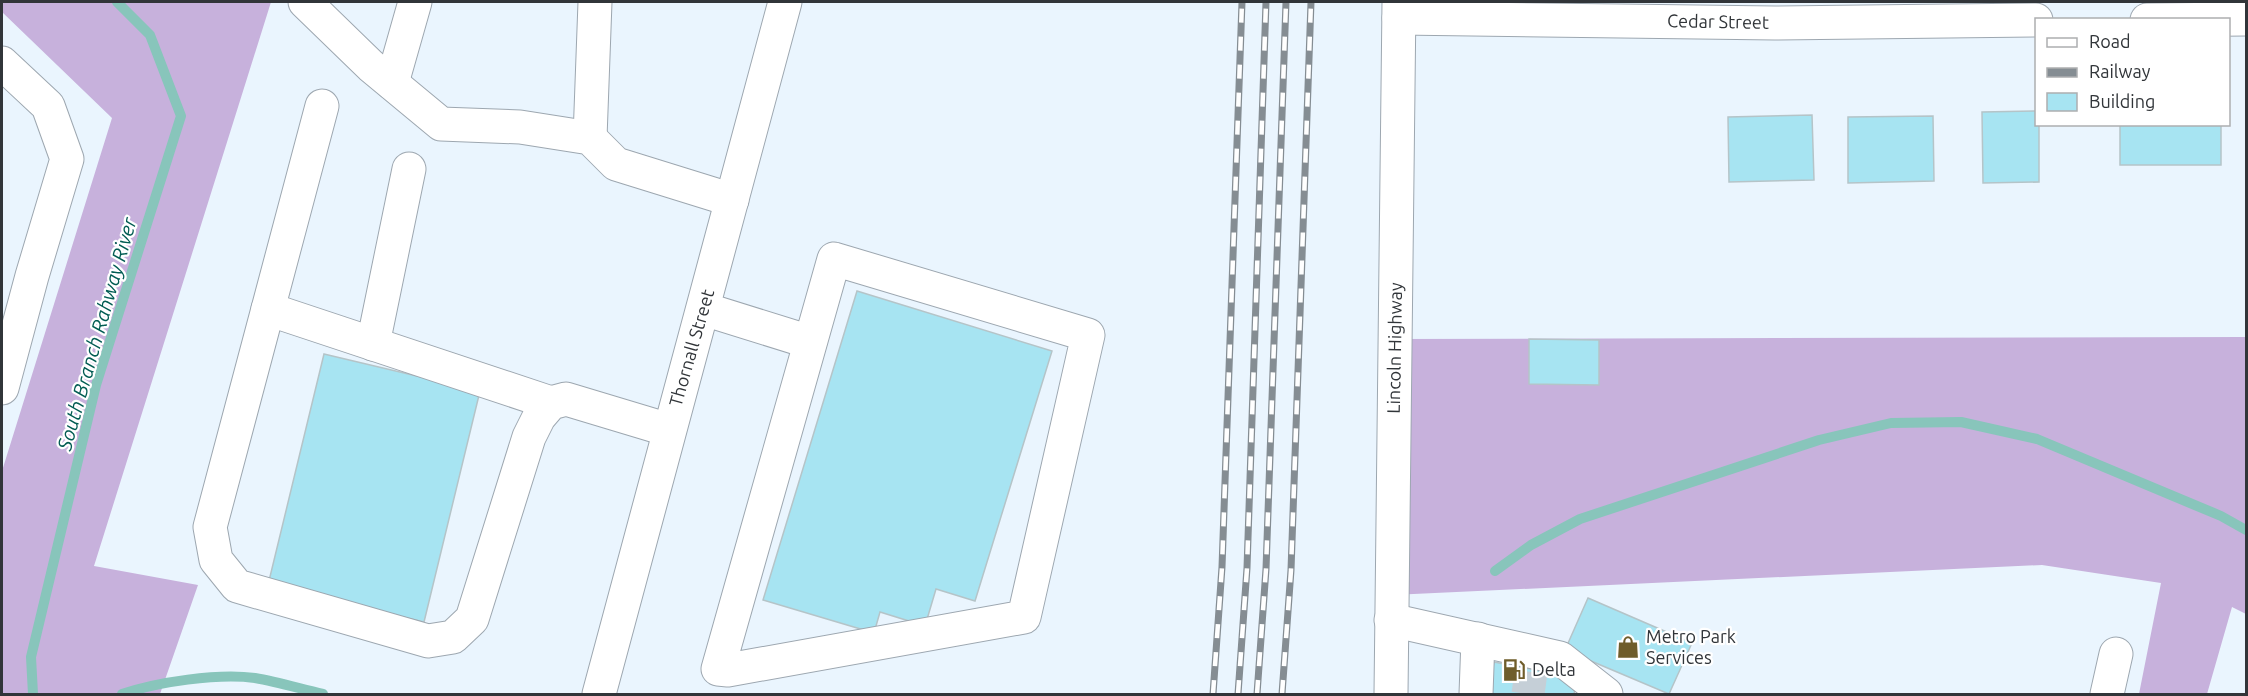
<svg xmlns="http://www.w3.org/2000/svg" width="2248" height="696" viewBox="0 0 2248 696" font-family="Ubuntu,sans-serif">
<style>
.forest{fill:#c7b1dc}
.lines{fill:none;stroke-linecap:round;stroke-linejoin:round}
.stream{stroke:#88c5bb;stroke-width:10}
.building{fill:#a7e4f2;stroke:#b5c4c8;stroke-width:1.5}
.minor-tunnel{stroke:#c5cfd7;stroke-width:33;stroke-dasharray:33 16;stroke-linecap:butt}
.minor-casing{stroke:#9da7b0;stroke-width:35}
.major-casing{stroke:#9da7b0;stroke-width:35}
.minor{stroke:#fff;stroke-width:33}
.major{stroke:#fff;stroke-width:33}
.rail-casing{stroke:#858d93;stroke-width:7}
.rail{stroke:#fff;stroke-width:4.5;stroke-dasharray:14;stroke-linecap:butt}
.labels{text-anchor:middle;stroke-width:4.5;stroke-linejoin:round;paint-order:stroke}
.street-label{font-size:18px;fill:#313539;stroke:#fff}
.poi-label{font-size:18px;fill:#313539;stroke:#fff;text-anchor:start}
.water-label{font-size:20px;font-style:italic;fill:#025c53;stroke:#fff}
</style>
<rect width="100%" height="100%" fill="#eaf5fe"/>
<!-- forest -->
<g class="forest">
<path d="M2,2h269l-177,564 104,19 -38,109h-158v-223l110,-353 -110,-106z"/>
<path d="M2245,337l1,277 -14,-7 -25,87h-68l22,-111 -119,-18 -650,30 3,-256z"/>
</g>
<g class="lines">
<!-- stream -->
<g class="stream">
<path d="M1495,571l36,-26 49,-26 239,-79 72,-17 70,-1 76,17 184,77 25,14"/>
<path d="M33,694l-2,-37 65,-272 85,-269 -31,-81 -33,-33"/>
<path d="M122,694c35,-12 96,-21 133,-16 23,4 46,11 68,16"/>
</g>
</g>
<!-- building -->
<g class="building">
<path d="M2036,111v13h3v58l-56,1 -1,-71z"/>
<path d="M1812,115l2,65 -85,2 -1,-65z"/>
<path d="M1933,116l1,65 -86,2v-66z"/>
<rect x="2120" y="124" width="101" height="41"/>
<path d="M857,291l195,60 -77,250 -39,-12 -11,37 -45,-14 -6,21 -111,-33z"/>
<path d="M1529,339l70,1v45l-70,-1z"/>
<path d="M324,354l156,37 -56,231 -156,-37z"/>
<path d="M1588,598l104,45 -23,51 -104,-44z"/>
<path d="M1494,662l83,16 -3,16h-87z"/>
</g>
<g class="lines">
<!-- minor-tunnel -->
<path class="minor-tunnel" d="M1528,694l3,-22"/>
<!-- minor casing -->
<g class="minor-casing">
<g id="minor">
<path d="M305,2l66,64 70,58 79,3 70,11 26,26 116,36"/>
<path d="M1399,18l376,5 261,-3"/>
<path d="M2147,20l99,-1"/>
<path d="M2,63l46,43 19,53 -35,117 -30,112"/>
<path d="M392,83l23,-81"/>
<path d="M322,106l-112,421 6,33 21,26 191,55 25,-4 19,-18 57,-182 10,-20 12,-14 15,-4 103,31"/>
<path d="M590,138l5,-136"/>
<path d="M834,259l254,76 -64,282 -296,53 -10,-1z"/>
<path d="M268,309l283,94"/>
<path d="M704,309l106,33"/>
<path d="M373,344l36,-175"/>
<path d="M1391,620l169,38 46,36"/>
<path d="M599,694l186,-692"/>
<path d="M1476,694l2,-55"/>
<path d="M2107,694l9,-40"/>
</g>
</g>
<!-- major casing -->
<g class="major-casing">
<path id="major" d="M1391,694l8,-692"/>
</g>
<!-- minor -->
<use href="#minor" class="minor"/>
<!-- major -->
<use href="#major" class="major"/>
<!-- rail casing -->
<g class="rail-casing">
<g id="rail">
<path d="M1213,694l9,-127 20,-565"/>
<path d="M1238,694l9,-126 19,-566"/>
<path d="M1257,694l9,-125 20,-567"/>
<path d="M1282,694l9,-124 20,-568"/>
</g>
</g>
<!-- rail -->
<use href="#rail" class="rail"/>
</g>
<!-- icons -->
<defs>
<g id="shop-bare" transform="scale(1.8)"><path d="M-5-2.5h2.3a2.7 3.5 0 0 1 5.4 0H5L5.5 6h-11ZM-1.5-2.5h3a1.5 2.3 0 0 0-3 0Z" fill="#6f5d2b" stroke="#fff" stroke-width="2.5" paint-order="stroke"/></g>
<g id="fuel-bare" transform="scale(1.8)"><path d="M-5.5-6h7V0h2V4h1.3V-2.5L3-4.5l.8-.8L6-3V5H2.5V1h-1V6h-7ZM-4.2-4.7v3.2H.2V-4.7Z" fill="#6f5d2b" stroke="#fff" stroke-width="2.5" paint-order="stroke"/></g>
</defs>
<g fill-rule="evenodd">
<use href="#shop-bare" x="1628" y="647"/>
<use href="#fuel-bare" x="1514" y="670"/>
</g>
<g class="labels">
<!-- street labels -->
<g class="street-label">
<text transform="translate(1718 22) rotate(1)" y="6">Cedar Street</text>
<text transform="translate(692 348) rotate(-74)" y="6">Thornall Street</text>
<text transform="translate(1395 348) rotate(-89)" y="6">Lincoln Highway</text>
</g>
<!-- poi labels -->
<g class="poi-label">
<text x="1646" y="643">Metro Park<tspan x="1646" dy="21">Services</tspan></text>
<text x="1532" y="676">Delta</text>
</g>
<!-- water labels -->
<g class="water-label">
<text transform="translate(97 334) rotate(-74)" y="7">South Branch Rahway River</text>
</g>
</g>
<!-- border -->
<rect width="2248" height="696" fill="none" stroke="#313539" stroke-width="6"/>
<!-- legend -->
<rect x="2035" y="18" width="195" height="108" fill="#ffffff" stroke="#adaeb0" stroke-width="1.5"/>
<rect x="2047" y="38" width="30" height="9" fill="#ffffff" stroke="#adaeb0" stroke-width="1.5"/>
<text x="2089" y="48" font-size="18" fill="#313539">Road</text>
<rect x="2047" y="68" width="30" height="9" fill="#858d93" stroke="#adaeb0" stroke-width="1.5"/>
<text x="2089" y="78" font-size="18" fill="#313539">Railway</text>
<rect x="2047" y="93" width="30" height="18" fill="#a7e4f2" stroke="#adaeb0" stroke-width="1.5"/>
<text x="2089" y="108" font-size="18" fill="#313539">Building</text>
</svg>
